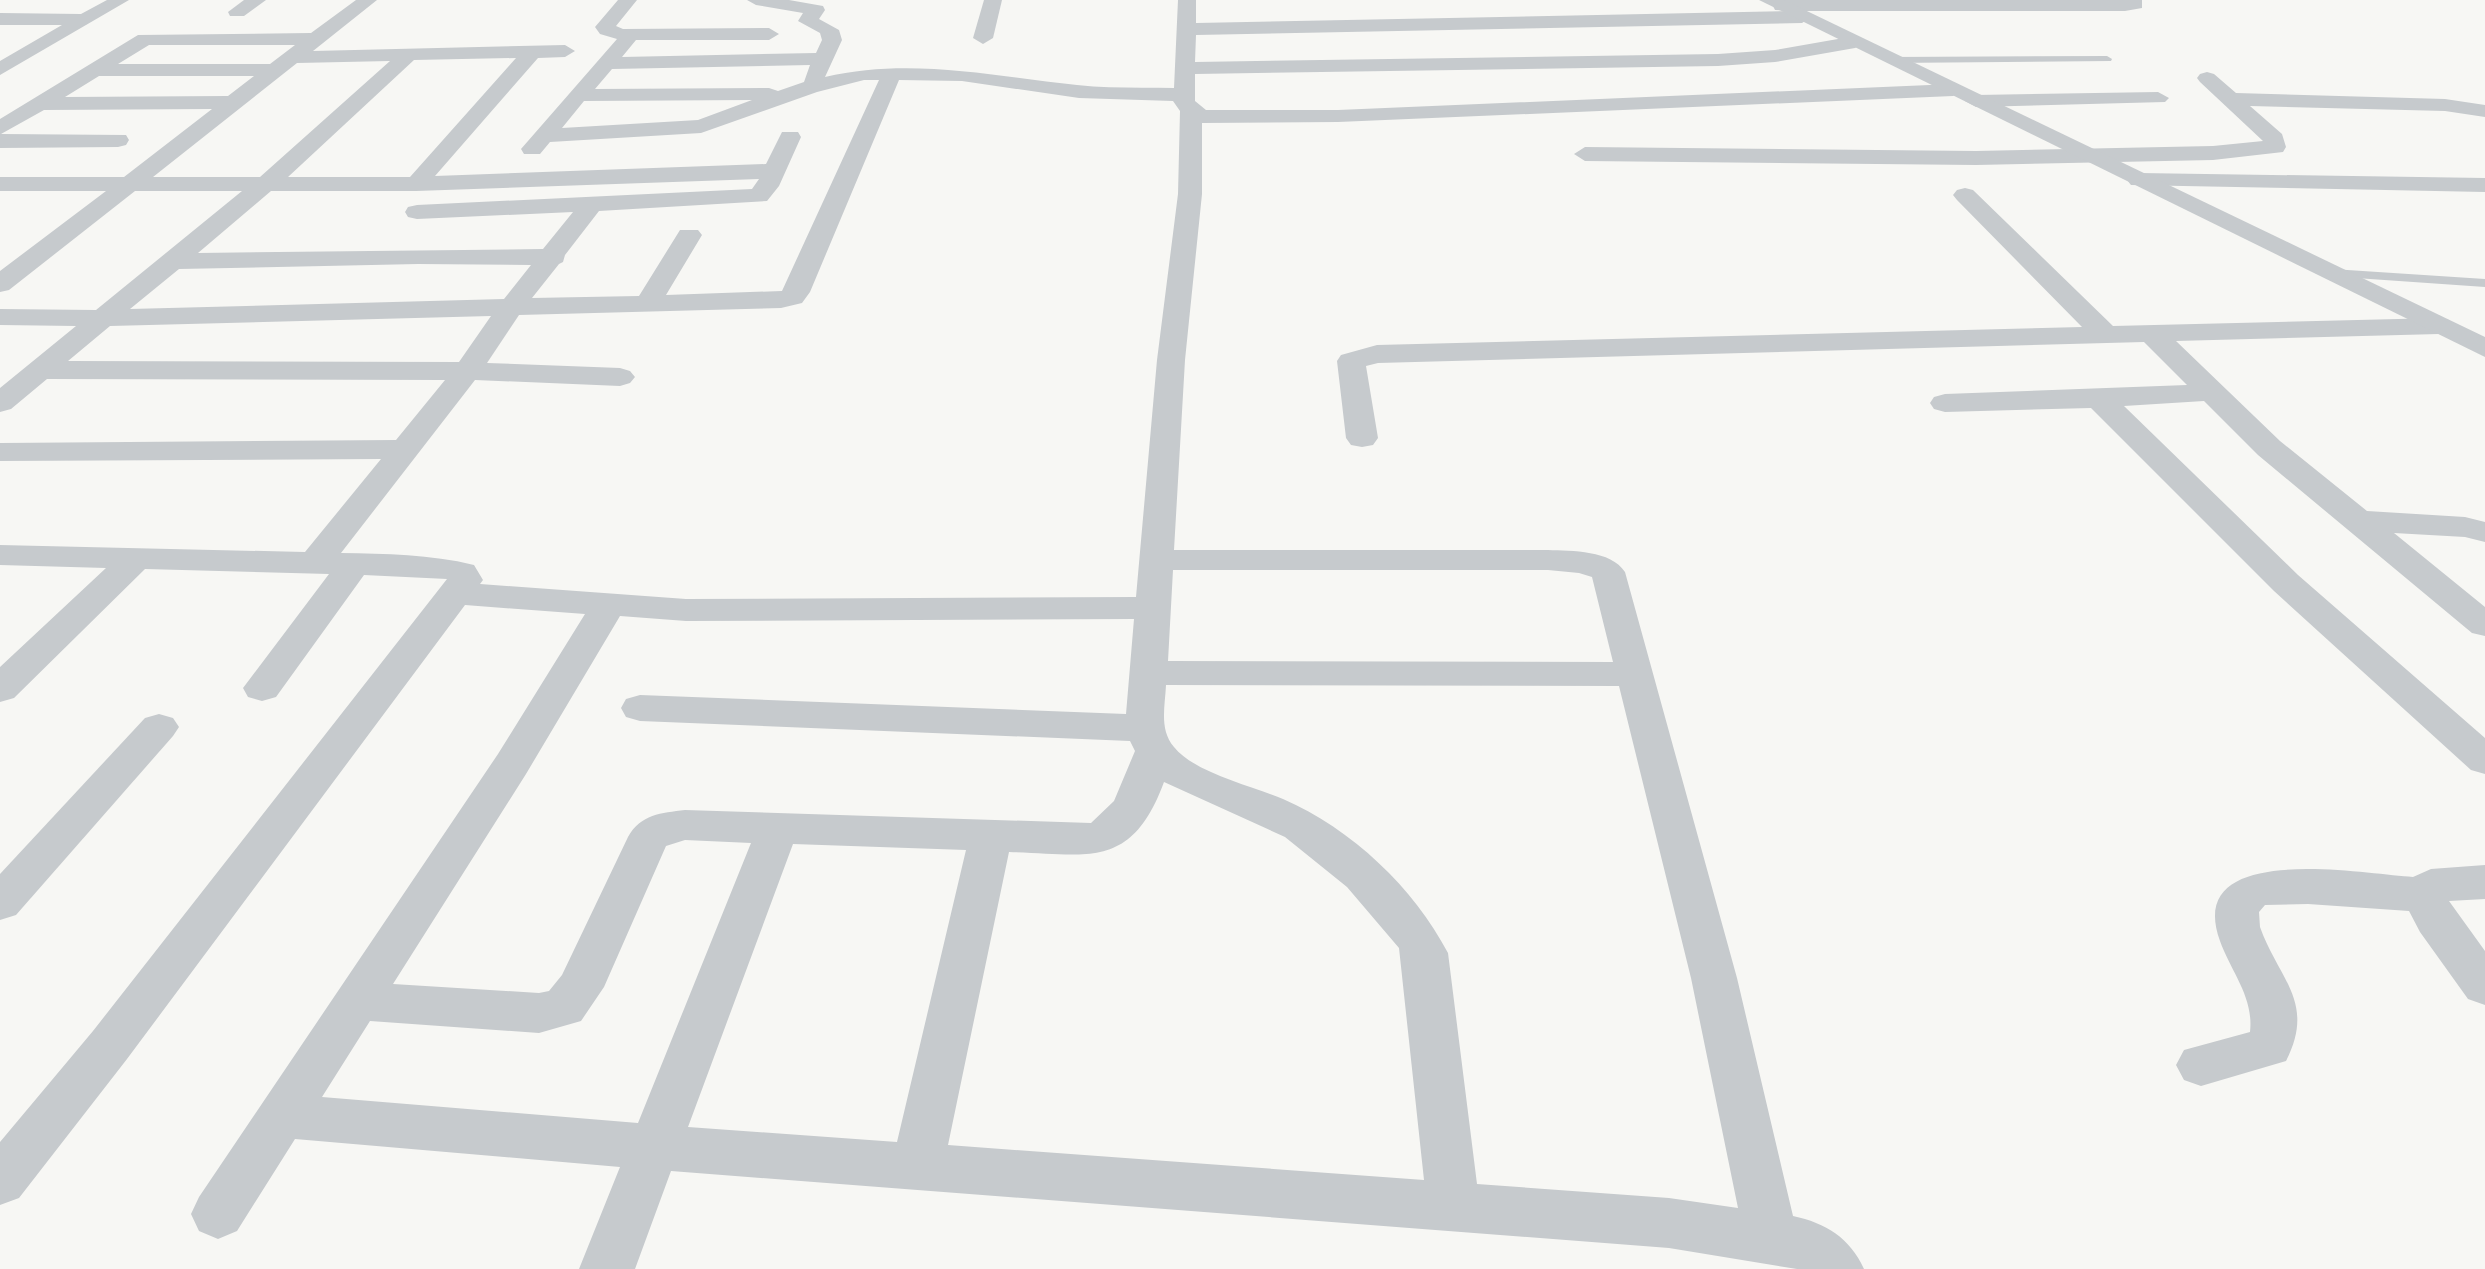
<svg xmlns="http://www.w3.org/2000/svg" width="2485" height="1269" viewBox="0 0 2485 1269" font-family="Inter,sans-serif">
<style>
.lines{fill:none;stroke-linecap:round;stroke-linejoin:round}
.service{fill:#c6cacd;fill-rule:evenodd}
.minor{fill:#c6cacd;fill-rule:evenodd}
.tertiary{fill:#c6cacd;fill-rule:evenodd}
</style>
<rect width="100%" height="100%" fill="#f7f7f4"/>
<g class="lines">
<!-- service -->
<g class="service">
<path d="M2107,56l5,3 -1,2 -221,2 -5,-3 5,-3z"/>
<path d="M2332,269l153,10v8l-158,-11 -2,-3z"/>
</g>
<!-- minor -->
<g class="minor">
<path d="M107,0h22l-129,75v-14l62,-36h-62v-12l81,1z"/>
<path d="M244,0h22l-22,16h-14l-2,-4z"/>
<path d="M356,0h21l-64,51 252,-6 10,6 -10,6 -27,1 -103,118 331,-12 16,-32h16l3,5 -22,49 -12,15 -168,10 -34,44 -2,7 -4,2 -27,34 107,-2 41,-66h18l4,5 -36,60 116,-4 97,-211h-15l-47,12 -116,41 -151,9 -10,12h-16l-3,-5 96,-110 -17,-5 -5,-7 23,-27h19l-21,26 7,3 146,-1 10,6 -10,6h-133l-14,17 194,-4 6,-13 -2,-7 -22,-12 5,-8 -47,-8 -9,-5h42l34,6 2,4 -6,9 20,11 3,10 -17,37c85,-20 167,-1 252,8 32,4 65,2 97,3l4,-88h18v23l599,-12 -20,-1 -2,-4 2,-4 7,-2h360v8l-17,3h-323l9,6 -9,6 -606,12 -1,27 523,-8 57,-4 80,-14 10,6 -10,6 -80,14 -57,4 -523,8v27l11,9h132l615,-26 10,6 -10,6 -615,26 -136,1v71l-17,166 -11,190h374c24,1 63,0 77,22l112,406 56,238c33,7 57,22 71,53h-67l-128,-21 -998,-77 -36,98h-56l41,-102 -325,-28 -58,92 -19,8 -19,-8 -8,-17 8,-17 299,-443 87,-140 -120,-9 -338,454 -108,139 -19,7v-63l93,-111 354,-452 -83,-4 -88,122 -14,4 -14,-4 -5,-9 86,-114 -184,-5 -131,129 -14,4v-35l106,-99 -106,-3v-20l305,7 76,-93 -381,2v-18l396,-3 49,-60 -398,-1 -36,30 -11,3v-24l76,-62 -76,-1v-16l96,1 146,-119h-107l-126,99 -9,2v-21l106,-80h-106v-14h124l88,-68 -168,1 -43,24 125,1 3,5 -3,5 -8,2 -118,1v-29l138,-84 173,-2zM149,45h146l-25,19h-152zM516,58l-106,119h-122l126,-117zM390,61l-130,116h-107l144,-114zM810,65l-6,17 -26,9 -9,-3 -174,1 17,-20zM99,76h155l-26,20 -163,1zM899,80l63,1 117,17 94,3 7,10 -2,83 -21,166 -21,237 -450,2 -206,-15 3,-4 -9,-15c-44,-11 -88,-11 -133,-12l134,-173 145,6 10,-3 5,-6 -5,-6 -10,-3 -133,-5 32,-48 262,-7 21,-5 8,-11zM752,100l-54,20 -136,8 22,-27zM759,179l-7,10 -335,16 -9,2 -3,5 3,5 9,2 156,-7 -30,37 -345,4 73,-62h145zM418,264l113,1 -27,34 -374,10 49,-40zM491,316l-32,46 -391,-1 42,-35zM1173,570h375l31,3 13,4 21,85 -445,-1zM620,616l66,5 448,-2 -8,95 -486,-19 -14,4 -5,9 5,9 14,4 490,20 5,10 -21,50 -23,22 -406,-13c-24,3 -44,4 -57,27l-66,138 -13,16 -10,2 -146,-9 133,-210zM1166,685l453,1 72,292 47,230 -69,-10 -192,-14 -29,-231c-34,-65 -96,-124 -165,-154 -31,-13 -88,-26 -109,-52 -15,-18 -9,-40 -8,-62zM1164,782l121,55 62,50 52,61 25,232 -476,-35 61,-293c79,2 122,19 155,-70zM685,840l66,3 -113,280 -316,-26 48,-76 169,12 42,-12 23,-34 62,-141zM793,844l173,6 -69,292 -209,-15z"/>
<path d="M984,0h18l-9,38 -10,6 -10,-6z"/>
<path d="M2207,72l7,2 22,19 209,6 40,6v12l-40,-6 -195,-5 32,28 4,13 -3,5 -70,8 -237,5 -391,-4 -11,-7 11,-7 391,4 237,-5 50,-5 -63,-59 -3,-4 3,-4z"/>
<path d="M2158,92l11,6 -4,4 -189,5 -11,-6 11,-6z"/>
<path d="M2139,173l346,5v14l-354,-7 -4,-5 4,-5z"/>
<path d="M1965,188l8,2 140,136 326,-8 10,2 4,6 -4,6 -10,2 -263,7 104,100 87,70 98,6 20,5v20l-20,-5 -71,-4 91,74v29l-13,-3 -214,-178 -54,-54 -80,5 174,169 187,163v36l-14,-4 -197,-179 -183,-183 -146,4 -11,-3 -4,-6 4,-6 11,-3 242,-9 -43,-43 -766,21 -12,3 12,72 -5,7 -11,2 -11,-2 -5,-7 -9,-77 4,-6 36,-10 705,-18 -125,-127 -4,-5 4,-5z"/>
<path d="M159,714l14,4 6,9 -6,9 -157,179 -16,5v-46l145,-156z"/>
<path d="M2485,865v34l-36,2 36,50v54l-17,-6 -48,-67 -11,-21 -101,-7 -43,1 -6,7 1,15c19,53 56,75 26,134l-85,25 -17,-6 -8,-15 8,-15 66,-18c4,-35 -19,-60 -30,-91 -37,-101 141,-67 193,-64l18,-8z"/>
</g>
<!-- tertiary -->
<path class="tertiary" d="M1759,0h25l701,337v20z"/>
</g>
</svg>
